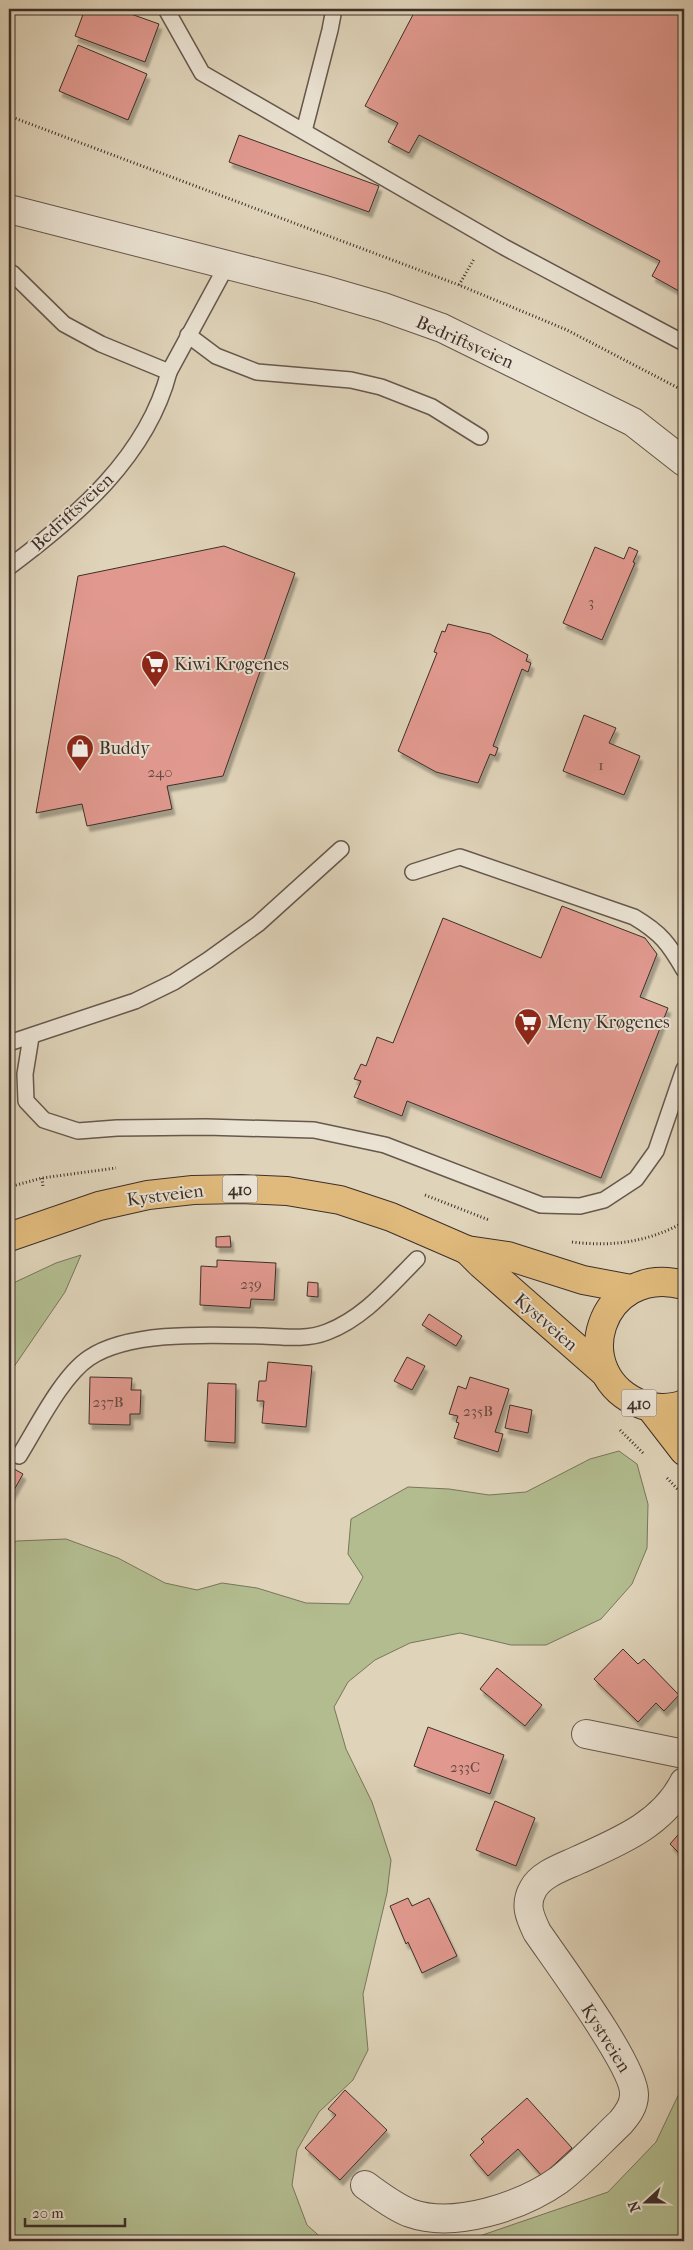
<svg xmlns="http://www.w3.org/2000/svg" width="693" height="2250" viewBox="0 0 693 2250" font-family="'IM FELL French Canon',serif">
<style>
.green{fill:#b2bc8f;stroke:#78765c}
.building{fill:#e1998f;stroke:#3d2f29;filter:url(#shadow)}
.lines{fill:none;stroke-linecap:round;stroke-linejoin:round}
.service-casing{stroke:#66584d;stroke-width:18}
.minor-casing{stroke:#66584d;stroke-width:30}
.primary-casing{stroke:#3d2f29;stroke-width:30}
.path{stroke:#3d2f29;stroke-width:3;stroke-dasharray:1 2.5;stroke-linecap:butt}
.service{stroke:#eae2d2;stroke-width:15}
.minor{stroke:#eae2d2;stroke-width:28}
.primary{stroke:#e0ba7c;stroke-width:28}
.labels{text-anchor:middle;stroke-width:4;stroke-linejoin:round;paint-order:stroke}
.number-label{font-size:15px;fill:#664a42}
.shield{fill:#eae2d2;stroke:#71655c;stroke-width:1}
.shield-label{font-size:16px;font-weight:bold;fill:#3d2f29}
.street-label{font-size:18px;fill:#3d2f29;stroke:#eae2d2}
.poi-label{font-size:18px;fill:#3d2f29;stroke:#eae2d2;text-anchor:start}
</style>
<defs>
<filter id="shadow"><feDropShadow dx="3" dy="5.5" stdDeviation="1" flood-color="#0004"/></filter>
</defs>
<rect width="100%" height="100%" fill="#dfd3b9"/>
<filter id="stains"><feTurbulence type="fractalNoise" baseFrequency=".004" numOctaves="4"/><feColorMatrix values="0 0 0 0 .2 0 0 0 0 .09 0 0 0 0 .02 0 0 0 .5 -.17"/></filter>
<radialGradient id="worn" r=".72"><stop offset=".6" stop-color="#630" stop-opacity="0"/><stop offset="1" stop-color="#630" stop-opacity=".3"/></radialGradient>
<!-- green -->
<g class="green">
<path d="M81,1255l-16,37 -56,82v-89l47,-22z"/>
<path d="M619,1451l18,13 11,40 -1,44 -15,36 -31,35 -55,26h-35l-51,-12 -50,10 -35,17 -27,22 -14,25 12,42 26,53 19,58 -4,33 -24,101 5,56 -15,30 -34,32 -22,38 -5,35 15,40 18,16h-316v-697l8,-3 49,-2 52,19 47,25 32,7 25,-7 35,5 49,15 43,1 14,-27 -15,-23 3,-35 57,-32 41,2 40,6 37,-3 64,-33z"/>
<path d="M684,2083v158h-219l143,-49 48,-50z"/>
</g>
<!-- building -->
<g class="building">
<path d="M85,9h32l42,15 -14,38 -70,-26z"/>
<path d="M416,9h250l18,9v263l-5,10 -27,-15 8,-15 -241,-126 -10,18 -21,-11 10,-19 -33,-17z"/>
<path d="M78,45l69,29 -19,46 -69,-29z"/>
<path d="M239,135l140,51 -10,26 -140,-50z"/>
<path d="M224,546l71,27 -72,203 -56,10 5,23 -85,17 -5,-22 -46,9 42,-237z"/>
<path d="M595,547l29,12 5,-12 9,4 -5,11 2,1 -33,77 -39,-17z"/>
<path d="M448,624l42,10 38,21 -2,6 5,2 -3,9 -6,-3 -29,77 5,2 -3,8 -5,-2 -12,29 -42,-11 -38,-21 39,-98 -3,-1 8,-21 3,1z"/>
<path d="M584,715l32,13 -7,15 31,13 -16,39 -61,-24z"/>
<path d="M562,906l83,32 12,16 -17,43 28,11 -67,170 -194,-77 -5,15 -48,-19 7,-16 -7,-2 7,-15 5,2 11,-29 16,6 50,-125 98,40z"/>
<path d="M230,1236l1,11h-15v-10z"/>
<path d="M217,1260l59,3 -2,37 -23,-1 -1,9 -50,-3 1,-39 16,1z"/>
<path d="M308,1282l10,1v14l-11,-1z"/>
<path d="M429,1314l33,22 -6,10 -34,-21z"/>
<path d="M407,1357l18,9 -13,24 -18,-9z"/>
<path d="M268,1362l44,4 -6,61 -44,-4 2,-22h-7l2,-20h7z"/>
<path d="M90,1377l42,1 -1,12h10l-1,24h-10v11l-41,-1z"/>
<path d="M470,1377l39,12 -14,43 8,2 -5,18 -44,-14 5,-15 -3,-1 2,-6 -9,-2 9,-28 8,3z"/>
<path d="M208,1383l28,1 -1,59 -30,-2z"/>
<path d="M510,1405l22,5 -4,23 -23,-5z"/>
<path d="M9,1466l14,8 -14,25z"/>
<path d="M623,1649l15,15 6,-5 35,36 -15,16 -8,-8 -18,19 -44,-43z"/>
<path d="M497,1668l45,37 -17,21 -45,-37z"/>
<path d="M428,1727l76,28 -14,39 -76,-28z"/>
<path d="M495,1801l40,17 -19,48 -40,-16z"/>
<path d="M684,1828v30l-14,-14z"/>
<path d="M408,1898l4,8 17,-8 28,58 -35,17 -14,-31 -2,2 -16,-38z"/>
<path d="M345,2090l42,40 -47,50 -35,-32 31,-33 -8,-6z"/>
<path d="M527,2098l45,50 -30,28 -24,-27 -30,27 -18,-21 14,-13 -3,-3z"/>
</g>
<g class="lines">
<!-- service casing -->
<g class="service-casing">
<g id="service">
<path d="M166,9l36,64 302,174 180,96"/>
<path d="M304,131l26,-101 4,-21"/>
<path d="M12,273l52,51 37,20 68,28 58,-107"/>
<path d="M188,335l28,21 41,16 94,8 30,7 51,20 48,30"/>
<path d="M9,567c67,-50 138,-110 160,-195"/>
<path d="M413,872l47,-15 174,60c27,16 35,27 50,53"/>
<path d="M31,1037l-6,37 1,27 18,19 34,11 39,-3 89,-1 108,3 71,15 156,60 39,1 24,-6 32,-21 20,-28 28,-82"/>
<path d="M9,1043l126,-42 39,-19 34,-22 50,-36 83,-75"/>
<path d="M19,1456c18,-29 43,-80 70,-98 41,-28 125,-23 174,-22 21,1 44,4 64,-4 37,-14 63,-46 90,-73"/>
</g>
</g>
<!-- minor casing -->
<g class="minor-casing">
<g id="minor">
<path d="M9,209l312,80 62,18 59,21 191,94 51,40"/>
<path d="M586,1734l98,20"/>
<path d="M365,2185c14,10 29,22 45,28 45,16 112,-7 149,-33 22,-17 42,-39 62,-58 6,-7 13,-16 13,-27 2,-27 -78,-135 -97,-163 -7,-15 -13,-27 -4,-43 8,-15 30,-22 45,-29 40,-18 85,-36 106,-78"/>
</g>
</g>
<!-- primary casing -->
<g class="primary-casing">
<g id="primary">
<path d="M9,1237l90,-31 49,-11 45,-5 48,-1 46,2 53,9 51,17 76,33 41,6 75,24 48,9"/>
<path d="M467,1250l14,14 123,108"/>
<path d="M684,1285c-84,-23 -120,90 -41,120 12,4 29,4 41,-1"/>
<path d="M650,1407l34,44"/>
</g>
</g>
<!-- path -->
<g class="path">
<path d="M9,116l450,169 108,45 117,61"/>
<path d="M459,285l15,-26"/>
<path d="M42,1178l1,9"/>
<path d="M9,1187l33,-9 74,-10"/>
<path d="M425,1195l64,25"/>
<path d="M572,1242c40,5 77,0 112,-20"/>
<path d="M620,1430l24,24"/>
<path d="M667,1478l17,18"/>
</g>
<!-- service -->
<use href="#service" class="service"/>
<!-- minor -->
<use href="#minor" class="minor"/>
<!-- primary -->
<use href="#primary" class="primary"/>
</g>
<!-- icons -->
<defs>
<g id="supermarket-pin" transform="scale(1.4375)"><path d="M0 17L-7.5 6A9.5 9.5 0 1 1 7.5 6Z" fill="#8f2418" stroke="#eae2d2"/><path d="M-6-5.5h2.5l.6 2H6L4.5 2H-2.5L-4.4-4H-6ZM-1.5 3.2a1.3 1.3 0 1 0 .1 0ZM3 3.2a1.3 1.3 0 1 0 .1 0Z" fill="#fff"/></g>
<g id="shop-pin" transform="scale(1.4375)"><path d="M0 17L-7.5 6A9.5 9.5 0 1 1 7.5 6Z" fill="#8f2418" stroke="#eae2d2"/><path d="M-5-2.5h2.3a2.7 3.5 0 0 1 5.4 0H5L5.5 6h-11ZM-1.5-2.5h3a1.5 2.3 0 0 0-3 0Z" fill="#fff"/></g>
</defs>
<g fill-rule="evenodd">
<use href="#supermarket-pin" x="155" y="664"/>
<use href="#shop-pin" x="80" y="748"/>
<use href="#supermarket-pin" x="528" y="1022"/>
</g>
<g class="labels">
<!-- number labels -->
<g class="number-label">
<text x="591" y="607">3</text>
<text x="601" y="770">1</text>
<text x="160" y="777">240</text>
<text x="251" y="1289">239</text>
<text x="108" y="1407">237B</text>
<text x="478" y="1416">235B</text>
<text x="465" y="1772">233C</text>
</g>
<!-- shield labels -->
<g class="shield">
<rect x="222.5" y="1175.5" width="35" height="27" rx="4"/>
<rect x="621.5" y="1389.5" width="35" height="27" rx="4"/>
</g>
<g class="shield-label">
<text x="240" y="1195">410</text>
<text x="639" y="1409">410</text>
</g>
<!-- street labels -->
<g class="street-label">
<text transform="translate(465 342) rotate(24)" y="6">Bedriftsveien</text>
<text transform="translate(72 512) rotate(-43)" y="6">Bedriftsveien</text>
<text transform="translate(165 1195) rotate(-7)" y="6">Kystveien</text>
<text transform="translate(546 1322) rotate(41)" y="6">Kystveien</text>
<text transform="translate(606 2038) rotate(58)" y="6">Kystveien</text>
</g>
<!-- poi labels -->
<g class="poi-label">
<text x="174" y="670">Kiwi Krøgenes</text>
<text x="99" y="754">Buddy</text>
<text x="547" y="1028">Meny Krøgenes</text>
</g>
</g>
<!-- margin -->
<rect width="693" height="2250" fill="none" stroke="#dfd3b9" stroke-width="30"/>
<rect x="10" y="10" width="673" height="2230" fill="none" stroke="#3d2f29" stroke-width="2.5"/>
<rect x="15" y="15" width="663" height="2220" fill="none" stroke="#3d2f29"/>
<!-- north arrow -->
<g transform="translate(646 2202) rotate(249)" stroke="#eae2d2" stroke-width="4" paint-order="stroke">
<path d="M0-4L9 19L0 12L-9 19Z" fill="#3d2f29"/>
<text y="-8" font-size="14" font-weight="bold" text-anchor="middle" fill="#3d2f29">N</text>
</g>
<!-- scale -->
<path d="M25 2218v8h100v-8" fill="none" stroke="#3d2f29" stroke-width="2.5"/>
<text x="32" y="2218" font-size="15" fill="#3d2f29" stroke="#eae2d2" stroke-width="4" paint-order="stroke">20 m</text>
<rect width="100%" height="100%" filter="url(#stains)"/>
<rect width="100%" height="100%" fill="url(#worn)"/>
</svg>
